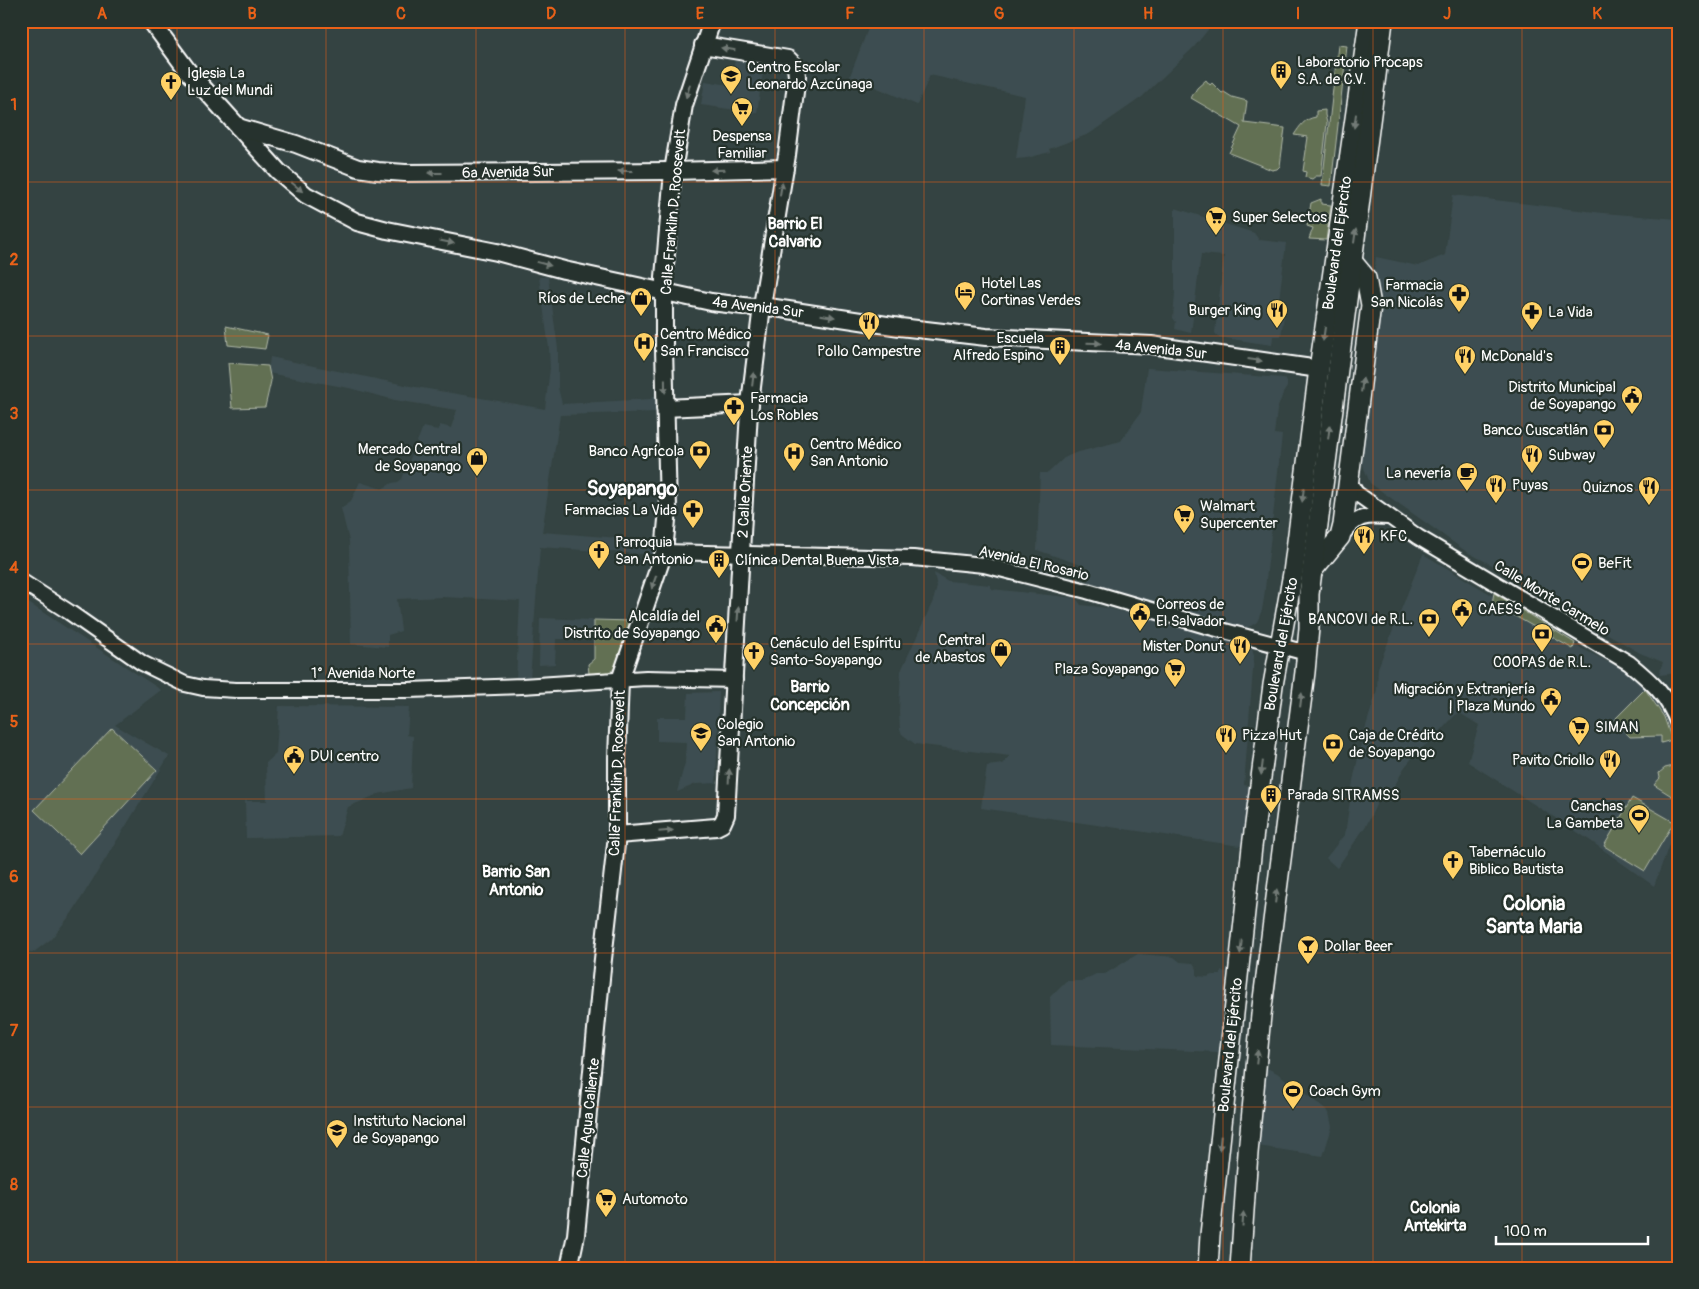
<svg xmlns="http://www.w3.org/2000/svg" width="1699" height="1289" viewBox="0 0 1699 1289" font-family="Pangolin,sans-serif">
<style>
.built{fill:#3e4e51}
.green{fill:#627052;stroke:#b0b8a8}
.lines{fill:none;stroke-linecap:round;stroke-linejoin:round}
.tertiary-casing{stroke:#fff;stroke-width:18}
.secondary-casing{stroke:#fff;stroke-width:20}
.trunk-casing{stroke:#fff;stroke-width:22}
.tertiary{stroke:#26332d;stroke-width:14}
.secondary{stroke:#26332d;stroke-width:16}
.trunk{stroke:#26332d;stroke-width:19}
.oneway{fill:#727a76}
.grid{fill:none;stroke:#e96118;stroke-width:1;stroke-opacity:0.55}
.labels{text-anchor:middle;stroke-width:4.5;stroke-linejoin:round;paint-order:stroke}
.poi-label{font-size:15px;fill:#fff;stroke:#26332d;text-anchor:start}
.street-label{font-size:15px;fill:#fff;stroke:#26332d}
.neighbourhood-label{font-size:16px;font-weight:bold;fill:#fff;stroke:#26332d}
.district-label{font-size:20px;font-weight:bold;fill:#fff;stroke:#26332d}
.neatline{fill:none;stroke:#e96118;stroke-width:2}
.grid-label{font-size:16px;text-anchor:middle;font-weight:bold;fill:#e96118}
</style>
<rect width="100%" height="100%" fill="#344342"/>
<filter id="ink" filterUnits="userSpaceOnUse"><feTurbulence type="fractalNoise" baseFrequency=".02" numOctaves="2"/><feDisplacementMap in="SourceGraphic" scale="10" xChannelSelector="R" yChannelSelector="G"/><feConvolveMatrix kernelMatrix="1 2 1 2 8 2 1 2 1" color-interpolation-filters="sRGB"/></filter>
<g filter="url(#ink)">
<!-- built -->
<g class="built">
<path d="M871,21h344l-21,26 -52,50 -53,37 -40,15 1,3 -23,6 -11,1 9,-63 -95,-21 -13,30 -67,-29z"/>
<path d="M735,61l29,3 -7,49 -56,-8 4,-24 24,4z"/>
<path d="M1453,195l150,18 75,6v454l-19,2 4,-13 -23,-9 -144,-86 -29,-15 -97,-69 -8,-20 9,-158 5,-48 42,9 27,-11z"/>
<path d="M1175,208l79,25 5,7 27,3 -7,57 7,1 -5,35h-8l-1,9 -54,-8 -3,-4 9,-77 -23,-2 -10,79 -16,-4 1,-7 -3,-4 2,-25z"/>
<path d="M539,277h9l10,72v39l4,16 89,-5 6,-5v18l-97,3 -18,117 116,9 -2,14 -116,-8 -10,132 -14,1 4,-79 -77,-4 -46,2 4,32 -13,4v12l-37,-3 -2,-103 -8,-33 10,-7 9,-19 22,7 10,-6 6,-1 4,-3 21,-52 15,3 2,-5 11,3 6,-18 -62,-10 -46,-12 -81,-15 2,-16 140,29 135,23 5,-41 -1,-20z"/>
<path d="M1147,368l136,10 4,4v5l-4,6 -6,17 -3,24 8,1 -18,163 -2,12 -5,12 -11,7 -6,2 -153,-40 2,-22 -5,-3 -47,-16 3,-77h8l16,-15 11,-5 46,-12 20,-29z"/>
<path d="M1423,554l94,56 43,28 63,31 14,10 16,17 14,24 11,38v62l-24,66 -66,-47 -120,-77 11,-37 -21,-13 -23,25 -18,15 -13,16 -12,23 -9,-1 -16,34 -30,44 -11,-10 19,-24 8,-53 10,-45 14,-46 1,-22z"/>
<path d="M934,573l14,8 42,4 1,4 85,9 5,7 27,3 139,35 5,6 2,7 -10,129 10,2 -7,60 -266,-39 6,-42 16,-2 7,-8 -95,-12 -13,-10 -2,-4 -1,-19 2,-40 32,-70 4,-14z"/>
<path d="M21,598l140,92 -46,35 54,31 -97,157 -21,26 -17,13 -13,-1z"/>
<path d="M540,618l54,2v19h-38l-1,25 -16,1z"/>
<path d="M719,692l-3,91 -20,1 -19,8 8,-29 1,-21 -29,-1v-24h30l1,-24z"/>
<path d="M279,706l130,1 -2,28 6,1 -2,52 -33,6 -30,13 -9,29 -93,2 -1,-37h22l-1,-38 10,-9z"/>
<path d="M1138,954l36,3 6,5 13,1 4,6v7l10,1 5,-2h9v-4l6,1 -8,80 -168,-7 -1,-48 16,-16h16l14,-7h9z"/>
<path d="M1265,1067l12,6 46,34 6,6 3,14 -9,29 -65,-10z"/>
</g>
<!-- green -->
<g class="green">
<path d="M1338,45l9,1 -16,140 -9,-1z"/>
<path d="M1206,80l4,5 2,-2 10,10 2,-1 8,5 15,4 -3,22 41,5 -5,38 -3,3 -5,1 -43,-17 12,-26 -50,-29 6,-10z"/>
<path d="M1325,110v5l2,8 -6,53h-5l-4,3 -7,-2 1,-5 -3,-1 5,-34 -14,-2c6,-9 10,-16 22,-18v-6z"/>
<path d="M1321,199v5l10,1 -5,35 -17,-1 4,-11 -6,-2 4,-23z"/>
<path d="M226,326l42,9 -3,14 -37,-4z"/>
<path d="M228,363l40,3 3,15 -6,26 -33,1z"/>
<path d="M1494,593l81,50 -2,6 -81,-46z"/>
<path d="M594,620l38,1 -18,48 -6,4 -19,1 -1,-10 6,-5z"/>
<path d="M1645,689l19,28 8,23 -11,3v-7l-31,1 -16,-17z"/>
<path d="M112,728l45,42 -77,84 -46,-44z"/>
<path d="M1678,765v35l-24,-15 6,-7 -1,-5 6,-5z"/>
<path d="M1632,798l42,24 -29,49 -41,-25z"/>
</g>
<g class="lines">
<!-- tertiary casing -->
<g class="tertiary-casing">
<g id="tertiary">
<path d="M1350,483l6,10 62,44 211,126c22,18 39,33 49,61"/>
<path d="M1341,536c16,-20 23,-21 48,-19"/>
<path d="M664,552l249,6 71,7 103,26 119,35 93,25"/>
<path d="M21,581l48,31 73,51 43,21 18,4 33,2h173l113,-4 124,-8 89,2"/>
</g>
</g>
<!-- secondary casing -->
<g class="secondary-casing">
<g id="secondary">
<path d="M151,21l37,50 90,100 28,24 51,27 30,8 110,22 67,18 147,32 41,5 10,-1 138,21 86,10 165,8 168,24"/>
<path d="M238,127l58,17 62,24 20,3 27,2 268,-2 112,-3"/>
<path d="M665,408l85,-4"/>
<path d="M617,835l99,-8 6,-3 4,-9 23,-404 13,-105 25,-151 10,-79 -1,-9 -8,-8 -85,-14"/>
<path d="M569,1268l7,-33 26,-267 15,-133v-77l3,-78 44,-128 4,-43 -4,-161v-71l9,-106 11,-66 28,-84"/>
</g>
</g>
<!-- trunk casing -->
<g class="trunk-casing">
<g id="trunk">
<path d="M1312,571l28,-34 3,-12 28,-220 -5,-27 -15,-18"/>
<path d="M1208,1268l2,-33 42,-388 21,-162 20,-112 26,-204 50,-348"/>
<path d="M1240,1268l8,-115 13,-138 44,-343 4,-44v-34l3,-23 71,-550"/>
</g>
</g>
<!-- tertiary -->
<use href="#tertiary" class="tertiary"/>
<!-- secondary -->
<use href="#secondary" class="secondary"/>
<!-- trunk -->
<use href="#trunk" class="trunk"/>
</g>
<!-- one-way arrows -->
<defs><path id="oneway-solid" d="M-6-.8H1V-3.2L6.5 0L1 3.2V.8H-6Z" transform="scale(1.25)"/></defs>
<g class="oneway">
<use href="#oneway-solid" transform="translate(728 49) rotate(-171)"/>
<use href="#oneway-solid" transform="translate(688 91) rotate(107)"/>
<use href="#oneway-solid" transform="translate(1355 121) rotate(98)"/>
<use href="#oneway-solid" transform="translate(718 170) rotate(179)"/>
<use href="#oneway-solid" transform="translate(625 171) rotate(180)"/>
<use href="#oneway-solid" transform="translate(435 173) rotate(180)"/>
<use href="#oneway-solid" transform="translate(297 187) rotate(40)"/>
<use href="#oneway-solid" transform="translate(781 189) rotate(-81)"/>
<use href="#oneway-solid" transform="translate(1355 236) rotate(-82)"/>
<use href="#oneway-solid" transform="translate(447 242) rotate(12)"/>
<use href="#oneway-solid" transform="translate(544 264) rotate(15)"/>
<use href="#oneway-solid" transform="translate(828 316) rotate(9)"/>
<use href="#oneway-solid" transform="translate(1324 334) rotate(98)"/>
<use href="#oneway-solid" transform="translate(1094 343) rotate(2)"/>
<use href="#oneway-solid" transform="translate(1255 360) rotate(8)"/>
<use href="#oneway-solid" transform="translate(753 379) rotate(-83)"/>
<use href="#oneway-solid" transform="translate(1362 385) rotate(-83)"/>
<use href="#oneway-solid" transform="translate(665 386) rotate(89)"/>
<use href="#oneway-solid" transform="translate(1329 432) rotate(-83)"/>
<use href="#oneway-solid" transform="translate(1303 495) rotate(97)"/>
<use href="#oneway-solid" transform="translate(654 582) rotate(109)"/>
<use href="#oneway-solid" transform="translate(738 614) rotate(-86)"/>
<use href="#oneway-solid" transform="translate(1301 700) rotate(-83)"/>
<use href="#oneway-solid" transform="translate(1262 768) rotate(97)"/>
<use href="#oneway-solid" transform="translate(729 776) rotate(-87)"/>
<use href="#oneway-solid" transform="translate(666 831) rotate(-5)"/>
<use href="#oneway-solid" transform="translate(1276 896) rotate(-83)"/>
<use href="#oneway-solid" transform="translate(1241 947) rotate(96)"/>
<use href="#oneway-solid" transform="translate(1257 1057) rotate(-84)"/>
<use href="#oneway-solid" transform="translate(1220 1143) rotate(96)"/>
<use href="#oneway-solid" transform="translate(1243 1219) rotate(-86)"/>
</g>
</g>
<!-- grid -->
<path class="grid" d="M177,21v1247M326,21v1247M476,21v1247M625,21v1247M775,21v1247M924,21v1247M1074,21v1247M1223,21v1247M1373,21v1247M1522,21v1247M21,182h1657M21,336h1657M21,490h1657M21,644h1657M21,799h1657M21,953h1657M21,1107h1657"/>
<!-- icons -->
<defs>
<g id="building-pin" transform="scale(1.125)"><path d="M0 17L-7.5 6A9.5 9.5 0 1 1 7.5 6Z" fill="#ffd166" stroke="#26332d"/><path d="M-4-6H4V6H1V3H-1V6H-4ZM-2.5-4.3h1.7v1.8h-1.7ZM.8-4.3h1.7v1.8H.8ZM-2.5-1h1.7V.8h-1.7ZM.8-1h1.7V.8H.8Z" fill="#111"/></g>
<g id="school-pin" transform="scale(1.125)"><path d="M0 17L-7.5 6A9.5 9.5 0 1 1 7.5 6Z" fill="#ffd166" stroke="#26332d"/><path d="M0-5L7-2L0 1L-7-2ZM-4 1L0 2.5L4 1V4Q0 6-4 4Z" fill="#111"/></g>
<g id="church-pin" transform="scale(1.125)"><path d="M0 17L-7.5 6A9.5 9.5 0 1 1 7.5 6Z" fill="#ffd166" stroke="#26332d"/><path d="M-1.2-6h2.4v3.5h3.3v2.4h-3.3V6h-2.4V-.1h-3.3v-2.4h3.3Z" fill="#111"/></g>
<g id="supermarket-pin" transform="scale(1.125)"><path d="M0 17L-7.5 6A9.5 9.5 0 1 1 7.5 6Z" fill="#ffd166" stroke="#26332d"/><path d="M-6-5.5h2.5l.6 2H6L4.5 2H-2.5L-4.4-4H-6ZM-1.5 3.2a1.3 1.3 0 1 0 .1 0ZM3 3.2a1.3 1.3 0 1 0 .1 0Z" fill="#111"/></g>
<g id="hotel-pin" transform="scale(1.125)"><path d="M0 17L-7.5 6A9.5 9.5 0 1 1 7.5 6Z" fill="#ffd166" stroke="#26332d"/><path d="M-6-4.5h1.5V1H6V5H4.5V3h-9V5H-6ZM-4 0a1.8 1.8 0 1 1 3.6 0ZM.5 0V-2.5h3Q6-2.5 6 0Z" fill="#111"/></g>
<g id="pharmacy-pin" transform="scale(1.125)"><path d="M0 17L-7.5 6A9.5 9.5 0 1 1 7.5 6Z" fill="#ffd166" stroke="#26332d"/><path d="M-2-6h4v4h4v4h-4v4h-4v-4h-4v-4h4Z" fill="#111"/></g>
<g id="shop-pin" transform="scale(1.125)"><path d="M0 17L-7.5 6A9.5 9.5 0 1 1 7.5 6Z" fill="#ffd166" stroke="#26332d"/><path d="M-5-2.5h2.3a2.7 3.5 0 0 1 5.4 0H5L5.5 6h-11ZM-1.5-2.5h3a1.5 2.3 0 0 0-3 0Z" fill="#111"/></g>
<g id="restaurant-pin" transform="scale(1.125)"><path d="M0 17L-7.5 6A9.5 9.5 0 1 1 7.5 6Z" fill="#ffd166" stroke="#26332d"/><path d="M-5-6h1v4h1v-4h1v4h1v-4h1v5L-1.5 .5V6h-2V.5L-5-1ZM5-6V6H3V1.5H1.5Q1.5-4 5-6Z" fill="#111"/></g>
<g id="hospital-pin" transform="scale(1.125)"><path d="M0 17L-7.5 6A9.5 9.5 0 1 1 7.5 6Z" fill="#ffd166" stroke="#26332d"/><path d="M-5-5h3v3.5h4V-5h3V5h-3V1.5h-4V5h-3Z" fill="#111"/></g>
<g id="civic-pin" transform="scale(1.125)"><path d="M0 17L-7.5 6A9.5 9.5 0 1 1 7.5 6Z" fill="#ffd166" stroke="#26332d"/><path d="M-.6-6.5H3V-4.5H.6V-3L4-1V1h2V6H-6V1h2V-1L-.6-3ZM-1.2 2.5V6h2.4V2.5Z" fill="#111"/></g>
<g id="bank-pin" transform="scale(1.125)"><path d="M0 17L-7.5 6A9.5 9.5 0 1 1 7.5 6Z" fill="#ffd166" stroke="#26332d"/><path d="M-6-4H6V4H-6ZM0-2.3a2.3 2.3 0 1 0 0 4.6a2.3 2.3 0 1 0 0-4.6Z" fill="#111"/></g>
<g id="cafe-pin" transform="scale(1.125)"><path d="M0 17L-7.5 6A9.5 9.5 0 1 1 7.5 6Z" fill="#ffd166" stroke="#26332d"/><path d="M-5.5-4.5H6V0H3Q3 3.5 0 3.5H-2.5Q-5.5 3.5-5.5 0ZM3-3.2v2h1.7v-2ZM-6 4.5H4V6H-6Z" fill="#111"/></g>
<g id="stadium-pin" transform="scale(1.125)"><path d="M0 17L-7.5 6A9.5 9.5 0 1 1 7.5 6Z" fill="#ffd166" stroke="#26332d"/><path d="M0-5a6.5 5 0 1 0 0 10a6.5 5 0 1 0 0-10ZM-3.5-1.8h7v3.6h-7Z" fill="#111"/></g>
<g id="bar-pin" transform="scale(1.125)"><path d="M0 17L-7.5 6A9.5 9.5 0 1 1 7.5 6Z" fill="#ffd166" stroke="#26332d"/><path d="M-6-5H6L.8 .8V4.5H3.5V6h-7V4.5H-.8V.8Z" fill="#111"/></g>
</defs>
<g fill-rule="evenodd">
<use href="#building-pin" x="1281" y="71"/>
<use href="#school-pin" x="731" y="76"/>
<use href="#church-pin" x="171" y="82"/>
<use href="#supermarket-pin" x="742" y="108"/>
<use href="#supermarket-pin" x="1216" y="217"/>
<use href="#hotel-pin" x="965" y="292"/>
<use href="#pharmacy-pin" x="1459" y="294"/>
<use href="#shop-pin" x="641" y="298"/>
<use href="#restaurant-pin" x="1277" y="310"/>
<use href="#pharmacy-pin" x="1532" y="312"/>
<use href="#restaurant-pin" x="869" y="322"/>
<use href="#hospital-pin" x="644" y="343"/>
<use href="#building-pin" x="1060" y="347"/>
<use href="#restaurant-pin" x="1465" y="356"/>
<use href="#civic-pin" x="1632" y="396"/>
<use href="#pharmacy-pin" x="734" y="407"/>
<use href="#bank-pin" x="1604" y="430"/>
<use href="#bank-pin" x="700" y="451"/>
<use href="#hospital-pin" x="794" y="453"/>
<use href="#restaurant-pin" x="1532" y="455"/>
<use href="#shop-pin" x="477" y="458"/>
<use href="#cafe-pin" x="1467" y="473"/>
<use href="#restaurant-pin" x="1496" y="485"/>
<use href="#restaurant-pin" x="1649" y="487"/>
<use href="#pharmacy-pin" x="693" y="510"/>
<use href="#supermarket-pin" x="1184" y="515"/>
<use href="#restaurant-pin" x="1364" y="536"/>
<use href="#church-pin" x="599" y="551"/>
<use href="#building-pin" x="719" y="560"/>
<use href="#stadium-pin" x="1582" y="563"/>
<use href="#civic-pin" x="1462" y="609"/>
<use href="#civic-pin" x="1140" y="613"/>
<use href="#bank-pin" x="1429" y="619"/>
<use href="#civic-pin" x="716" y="625"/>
<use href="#bank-pin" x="1542" y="634"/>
<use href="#restaurant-pin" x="1240" y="646"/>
<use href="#shop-pin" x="1001" y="649"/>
<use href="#church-pin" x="754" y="652"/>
<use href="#supermarket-pin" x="1175" y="669"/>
<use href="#civic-pin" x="1551" y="698"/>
<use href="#supermarket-pin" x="1579" y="727"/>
<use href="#school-pin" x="701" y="733"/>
<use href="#restaurant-pin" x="1226" y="735"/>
<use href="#bank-pin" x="1333" y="744"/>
<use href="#civic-pin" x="294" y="756"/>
<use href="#restaurant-pin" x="1610" y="760"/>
<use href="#building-pin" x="1271" y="795"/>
<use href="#stadium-pin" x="1639" y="815"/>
<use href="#church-pin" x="1453" y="861"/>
<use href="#bar-pin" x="1308" y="946"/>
<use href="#stadium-pin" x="1293" y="1091"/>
<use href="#school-pin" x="337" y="1130"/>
<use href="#supermarket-pin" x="606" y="1199"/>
</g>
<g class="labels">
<!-- poi labels -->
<g class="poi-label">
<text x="1297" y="67">Laboratorio Procaps<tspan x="1297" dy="17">S.A. de C.V.</tspan></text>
<text x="747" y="72">Centro Escolar<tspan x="747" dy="17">Leonardo Azcúnaga</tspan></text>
<text x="187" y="78">Iglesia La<tspan x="187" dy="17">Luz del Mundi</tspan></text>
<text x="742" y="141" text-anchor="middle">Despensa<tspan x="742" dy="17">Familiar</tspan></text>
<text x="1232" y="222">Super Selectos</text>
<text x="981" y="288">Hotel Las<tspan x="981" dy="17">Cortinas Verdes</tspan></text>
<text x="1443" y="290" text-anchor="end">Farmacia<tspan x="1443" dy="17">San Nicolás</tspan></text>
<text x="625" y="303" text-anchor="end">Ríos de Leche</text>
<text x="1261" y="315" text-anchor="end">Burger King</text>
<text x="1548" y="317">La Vida</text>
<text x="660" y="339">Centro Médico<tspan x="660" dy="17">San Francisco</tspan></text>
<text x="1044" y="343" text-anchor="end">Escuela<tspan x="1044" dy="17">Alfredo Espino</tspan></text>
<text x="869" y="356" text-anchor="middle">Pollo Campestre</text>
<text x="1481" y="361">McDonald's</text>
<text x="1616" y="392" text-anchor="end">Distrito Municipal<tspan x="1616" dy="17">de Soyapango</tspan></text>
<text x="750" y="403">Farmacia<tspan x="750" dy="17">Los Robles</tspan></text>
<text x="1588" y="435" text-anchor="end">Banco Cuscatlán</text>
<text x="810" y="449">Centro Médico<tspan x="810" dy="17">San Antonio</tspan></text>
<text x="461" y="454" text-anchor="end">Mercado Central<tspan x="461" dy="17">de Soyapango</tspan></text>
<text x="684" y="456" text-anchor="end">Banco Agrícola</text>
<text x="1548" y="460">Subway</text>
<text x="1451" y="478" text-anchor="end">La nevería</text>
<text x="1512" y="490">Puyas</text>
<text x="1633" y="492" text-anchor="end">Quiznos</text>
<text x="1200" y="511">Walmart<tspan x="1200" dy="17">Supercenter</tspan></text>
<text x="677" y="515" text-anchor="end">Farmacias La Vida</text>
<text x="1380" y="541">KFC</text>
<text x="615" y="547">Parroquia<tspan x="615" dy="17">San Antonio</tspan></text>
<text x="735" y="565">Clínica Dental Buena Vista</text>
<text x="1598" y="568">BeFit</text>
<text x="1156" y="609">Correos de<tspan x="1156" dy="17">El Salvador</tspan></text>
<text x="1478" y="614">CAESS</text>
<text x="700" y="621" text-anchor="end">Alcaldía del<tspan x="700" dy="17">Distrito de Soyapango</tspan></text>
<text x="1413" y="624" text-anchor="end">BANCOVI de R.L.</text>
<text x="985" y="645" text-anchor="end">Central<tspan x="985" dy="17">de Abastos</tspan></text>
<text x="770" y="648">Cenáculo del Espíritu<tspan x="770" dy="17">Santo-Soyapango</tspan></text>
<text x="1224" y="651" text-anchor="end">Mister Donut</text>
<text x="1542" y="667" text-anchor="middle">COOPAS de R.L.</text>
<text x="1159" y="674" text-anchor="end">Plaza Soyapango</text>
<text x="1535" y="694" text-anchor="end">Migración y Extranjería<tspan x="1535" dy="17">| Plaza Mundo</tspan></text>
<text x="717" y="729">Colegio<tspan x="717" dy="17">San Antonio</tspan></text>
<text x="1595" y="732">SIMAN</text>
<text x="1242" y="740">Pizza Hut</text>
<text x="1349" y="740">Caja de Crédito<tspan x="1349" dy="17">de Soyapango</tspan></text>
<text x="310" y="761">DUI centro</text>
<text x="1594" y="765" text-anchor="end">Pavito Criollo</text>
<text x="1287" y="800">Parada SITRAMSS</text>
<text x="1623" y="811" text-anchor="end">Canchas<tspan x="1623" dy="17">La Gambeta</tspan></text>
<text x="1469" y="857">Tabernáculo<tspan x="1469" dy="17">Biblico Bautista</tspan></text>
<text x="1324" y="951">Dollar Beer</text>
<text x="1309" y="1096">Coach Gym</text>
<text x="353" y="1126">Instituto Nacional<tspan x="353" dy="17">de Soyapango</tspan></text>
<text x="622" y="1204">Automoto</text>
</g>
<!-- street labels -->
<g class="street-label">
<text transform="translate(508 172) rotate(-1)" y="5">6a Avenida Sur</text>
<text transform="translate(673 212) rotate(-85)" y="5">Calle Franklin D. Roosevelt</text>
<text transform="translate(1337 243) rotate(-82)" y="5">Boulevard del Ejército</text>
<text transform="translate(758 307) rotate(7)" y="5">4a Avenida Sur</text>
<text transform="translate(1161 349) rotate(6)" y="5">4a Avenida Sur</text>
<text transform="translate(745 492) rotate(-87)" y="5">2 Calle Oriente</text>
<text transform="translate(1034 563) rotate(13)" y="5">Avenida El Rosario</text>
<text transform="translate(1552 598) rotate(31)" y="5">Calle Monte Carmelo</text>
<text transform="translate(1281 644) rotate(-80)" y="5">Boulevard del Ejército</text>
<text x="363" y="678">1° Avenida Norte</text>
<text transform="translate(617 773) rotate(-88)" y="5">Calle Franklin D. Roosevelt</text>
<text transform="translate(1230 1045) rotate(-84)" y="5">Boulevard del Ejército</text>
<text transform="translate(588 1118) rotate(-84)" y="5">Calle Agua Caliente</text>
</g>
<!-- neighbourhood labels -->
<g class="neighbourhood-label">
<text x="795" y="229">Barrio El<tspan x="795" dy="18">Calvario</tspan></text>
<text x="810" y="692">Barrio<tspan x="810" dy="18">Concepción</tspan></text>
<text x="516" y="877">Barrio San<tspan x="516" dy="18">Antonio</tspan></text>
<text x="1435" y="1213">Colonia<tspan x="1435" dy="18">Antekirta</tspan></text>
</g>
<!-- district labels -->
<g class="district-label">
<text x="632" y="495">Soyapango</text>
<text x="1534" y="910">Colonia<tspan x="1534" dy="23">Santa Maria</tspan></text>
</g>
</g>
<!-- margin -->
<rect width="1699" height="1289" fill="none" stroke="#26332d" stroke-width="55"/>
<!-- scale -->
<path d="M1496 1236v8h152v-8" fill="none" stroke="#ffffff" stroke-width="2.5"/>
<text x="1504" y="1236" font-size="15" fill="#ffffff" stroke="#26332d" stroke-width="4" paint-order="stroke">100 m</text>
<rect x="28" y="28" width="1644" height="1234" class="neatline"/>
<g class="grid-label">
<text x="102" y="19">A</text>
<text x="252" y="19">B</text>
<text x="401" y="19">C</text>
<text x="551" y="19">D</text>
<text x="700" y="19">E</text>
<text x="850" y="19">F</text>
<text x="999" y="19">G</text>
<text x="1148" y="19">H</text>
<text x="1298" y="19">I</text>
<text x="1447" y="19">J</text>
<text x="1597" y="19">K</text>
<text x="14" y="110">1</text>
<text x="14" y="265">2</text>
<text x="14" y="419">3</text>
<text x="14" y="573">4</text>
<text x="14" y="727">5</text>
<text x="14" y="882">6</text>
<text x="14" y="1036">7</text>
<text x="14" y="1190">8</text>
</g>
</svg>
